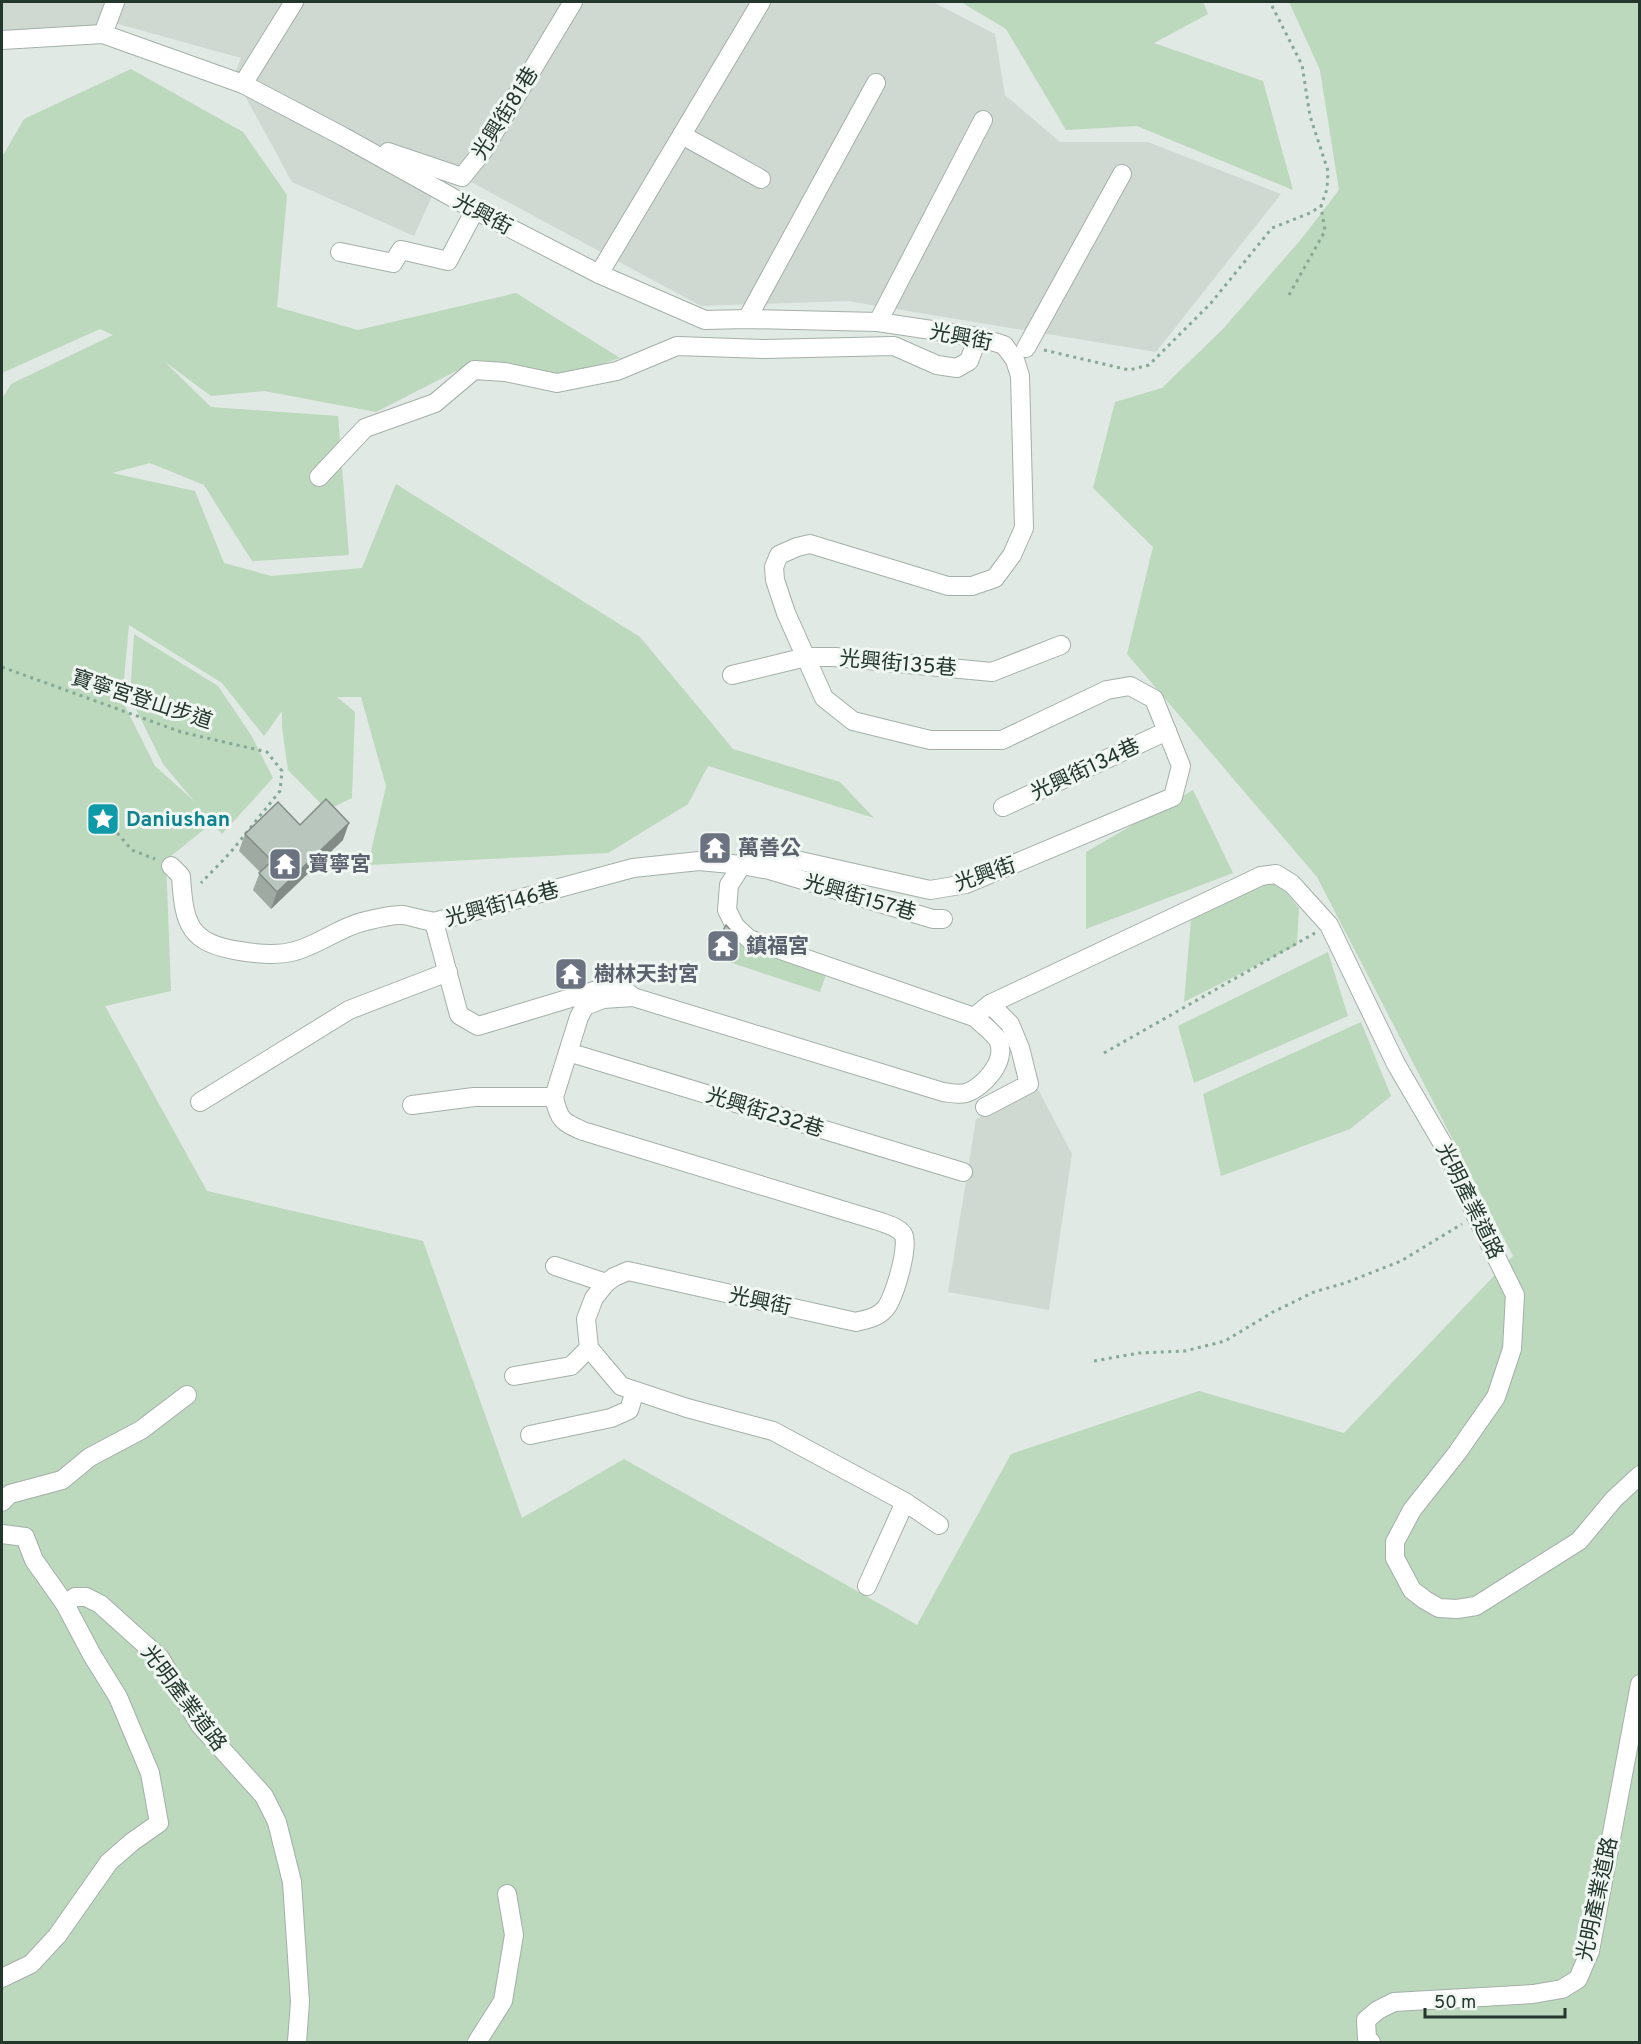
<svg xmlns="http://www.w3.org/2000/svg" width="1641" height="2044" viewBox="0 0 1641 2044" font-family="Overpass,'Noto Sans TC',sans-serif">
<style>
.built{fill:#cfd9d2}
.green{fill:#bcd8bd}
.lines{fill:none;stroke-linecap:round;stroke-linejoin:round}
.minor-casing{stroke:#a4b0a9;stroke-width:20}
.path{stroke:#85a995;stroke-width:3;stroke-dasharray:3 4.5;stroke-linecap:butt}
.minor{stroke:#fff;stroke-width:18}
.wall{fill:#9faaa3}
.shaded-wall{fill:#828b85}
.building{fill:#b9c6be;stroke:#828b85;stroke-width:1.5}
.labels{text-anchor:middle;stroke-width:6;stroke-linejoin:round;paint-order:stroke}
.street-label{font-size:21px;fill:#23372d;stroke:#f0f6f2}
.culture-label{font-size:21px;font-weight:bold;fill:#0d838f;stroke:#f0f6f2;text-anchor:start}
.worship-label{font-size:21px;font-weight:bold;fill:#5b616d;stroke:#f0f6f2;text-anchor:start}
</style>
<rect width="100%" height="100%" fill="#e0e9e3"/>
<!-- built -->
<g class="built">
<path d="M2,2h931l62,32 10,61 55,47h88l133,52 -125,158 -308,-51 -147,5 -256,-138 -31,68 -122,-54 -58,-106 7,-18 -123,-34 -115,7 -1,-1z"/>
<path d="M1038,1089l34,65 -23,156 -101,-18 28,-173z"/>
</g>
<!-- green -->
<g class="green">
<path d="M961,2h242l5,12 -54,29 109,38 30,109 -156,-64 -71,4 -60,-101z"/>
<path d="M1289,2h350v2040h-1637v-1643l9,-15 102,-49 -13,-6 -98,44v-216l22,-38 107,-50 112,63 44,63 -10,112 81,23 158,-37 104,65 -28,9 -39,7 -91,-6 -86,44 -112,-21 -53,5 -47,-35 47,46 127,9 11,139 -97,6 -48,-76 -54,-22 -38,10 83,18 29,72 47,13 91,-8 34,-84 244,153 93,112 107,33 34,36 -166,-52 -20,38 -80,49 -240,12 18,-79 -25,-89h-24l18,15 -3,86 -25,12 -39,-40 -6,-43v-16l-18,25 -42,-53 -93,-58 -7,75 33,66 39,35 -31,-37 -33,-67 4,-63 84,52 33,49 22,43 -51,56 -10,-11 -46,37 5,131 -66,15 102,185 216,50 99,277 102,-59 293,166 94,-171 188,-63 145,42 169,-177 -196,-379 -190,-223 26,-107 -60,-59 22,-86 47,-14 61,-59 80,-92 36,-47 -19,-120z"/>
<path d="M1193,790l40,83 -147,56v-77z"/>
<path d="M1276,881l23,27 -2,37 -113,57 7,-82 59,-37z"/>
<path d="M739,942l89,27 -8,23 -91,-30z"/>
<path d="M1328,952l20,64 -154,67 -16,-57z"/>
<path d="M1361,1022l30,74 -41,33 -129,47 -18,-82z"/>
</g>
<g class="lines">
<!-- minor casing -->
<g class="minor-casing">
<g id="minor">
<path d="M103,34l12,-32"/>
<path d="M2,40l101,-6 140,50 101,53 131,73 124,64 106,46 42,-1 131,3 100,15 26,8 11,15 5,16 4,152 -12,27 -17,23 -23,8h-24l-138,-42 -13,3 -18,8 -5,12 1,13 11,33 38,85 29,23 77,19h72l105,-50 23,-4 24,13 27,67 -8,31 -207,87 -36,6 -143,-32 -37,1 -8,6 -13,20 -2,25 8,16 14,13 225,78c7,6 19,15 24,23 10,20 -14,47 -32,53 -8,2 -15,0 -23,-1l-310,-95 -30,2 -18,7 -6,11 -25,80c5,24 9,25 29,34l295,90c8,3 20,6 25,13 7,11 -9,65 -18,75 -8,9 -18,10 -29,13l-228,-51 -14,6 -8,6 -12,15 -8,21 3,29 32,38 66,22 86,23 132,71 34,23"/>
<path d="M243,84l51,-82"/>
<path d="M682,135l79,44"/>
<path d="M388,152l74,25 21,-26 90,-149"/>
<path d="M340,252l53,11 8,-13 47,11 27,-51"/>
<path d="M599,274l162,-272"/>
<path d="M747,319l129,-236"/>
<path d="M878,322l105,-202"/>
<path d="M1026,348l96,-174"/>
<path d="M319,477l46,-49 70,-25 39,-33 31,2 52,11 60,-12 60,-25 87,3 130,-3 43,19 20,3 12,-7 9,-24"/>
<path d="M732,675l74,-18h29l157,15 69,-27"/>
<path d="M1003,807l164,-76"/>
<path d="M171,866l10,10c3,49 8,67 59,75 18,3 38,5 55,0 23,-6 44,-23 67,-29 12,-3 29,-8 41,-7 10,2 21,5 31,7"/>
<path d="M633,997l-16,-13 -139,42 -19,-11 -25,-93 199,-54 66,-7 43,4 27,5 164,49h10"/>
<path d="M974,1017l16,-13 271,-128 15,-2 16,10 37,41 67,139 52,89 28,63 39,79 -3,54 -16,48 -39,56 -45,57 -17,32v16l17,32 13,10 14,8 18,1 19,-3 103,-65 35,-42 26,-24"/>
<path d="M568,1052l395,120"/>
<path d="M200,1102l149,-92 99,-38"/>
<path d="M412,1105l62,-8h80"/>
<path d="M985,1107l44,-23 -9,-36 -10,-24 -20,-20"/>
<path d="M555,1266l51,17"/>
<path d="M514,1376l57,-10 18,-18"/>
<path d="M530,1435l81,-17 18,-8 6,-19"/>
<path d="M2,1502l8,-8 52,-14 28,-23 51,-27 46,-35"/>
<path d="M2,1534l23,3 9,23 31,44"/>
<path d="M867,1586l38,-84"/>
<path d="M2,1978l29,-14 26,-28 52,-74 23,-20 27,-19 -9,-50 -32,-76 -26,-42 -27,-51 10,-7h11l14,7 60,54 40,67 64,71 13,26 15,60 8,120 -3,40"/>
<path d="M477,2042l26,-41 11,-66 -7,-41"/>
<path d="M1371,2042l-4,-3 -1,-19 12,-10 16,-8 139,-8 29,-5 16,-10 12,-28 50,-267"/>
</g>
</g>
<!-- path -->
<g class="path">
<path d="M1289,295l36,-64 -4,-25"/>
<path d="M1044,350l85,20 20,-5 62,-62 61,-75 38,-15 11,-7 6,-17 1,-18 -18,-55 -8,-51 -32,-63"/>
<path d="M2,667l179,65 86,20 15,19 -2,20 -50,62 -29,30"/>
<path d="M93,826l4,5 15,-4 20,23 23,9"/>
<path d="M1104,1053l211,-120"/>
<path d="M1094,1361l45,-8 46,-2 40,-10 48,-29 41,-20 31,-9 56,-22 61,-37"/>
</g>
<!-- minor -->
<use href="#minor" class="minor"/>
</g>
<!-- wall -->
<g class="wall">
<path d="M300,825l43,15 -72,69 -18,-19 7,-18 -21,-21 6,-17z"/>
<path d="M734,941l-10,19 -13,-5 1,-4z"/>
</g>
<!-- shaded-wall -->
<path class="shaded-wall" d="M349,823l-6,17 -72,69 6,-17z"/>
<!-- building -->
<g class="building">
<path d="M326,799l23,24 -72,69 -18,-19 13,-12 -27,-27 33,-32 22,23z"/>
<path d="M726,925l10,11 -11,20 -13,-5z"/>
</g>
<!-- icons -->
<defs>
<g id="sight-square" transform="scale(1.725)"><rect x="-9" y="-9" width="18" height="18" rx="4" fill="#0f9aa8" stroke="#f0f6f2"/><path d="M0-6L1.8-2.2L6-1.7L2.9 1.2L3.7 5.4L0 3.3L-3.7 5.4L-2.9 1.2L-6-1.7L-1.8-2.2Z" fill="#fff"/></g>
<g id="temple-square" transform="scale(1.725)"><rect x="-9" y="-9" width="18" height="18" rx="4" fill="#6b7280" stroke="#f0f6f2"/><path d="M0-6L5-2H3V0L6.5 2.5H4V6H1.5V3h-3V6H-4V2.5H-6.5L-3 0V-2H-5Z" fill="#fff"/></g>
</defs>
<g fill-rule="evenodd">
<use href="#sight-square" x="103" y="819"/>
<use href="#temple-square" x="715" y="848"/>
<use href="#temple-square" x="285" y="864"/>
<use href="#temple-square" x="723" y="946"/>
<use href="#temple-square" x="571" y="974"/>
</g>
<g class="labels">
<!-- street labels -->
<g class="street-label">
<text transform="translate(505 113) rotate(-58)" y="7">光興街81巷</text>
<text transform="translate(483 214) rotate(28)" y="7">光興街</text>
<text transform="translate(961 337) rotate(11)" y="7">光興街</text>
<text transform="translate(898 663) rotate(5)" y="7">光興街135巷</text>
<text transform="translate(142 699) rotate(18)" y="7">寶寧宮登山步道</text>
<text transform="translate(1085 769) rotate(-25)" y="7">光興街134巷</text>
<text transform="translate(985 874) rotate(-19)" y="7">光興街</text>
<text transform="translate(860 897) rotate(16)" y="7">光興街157巷</text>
<text transform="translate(502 904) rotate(-15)" y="7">光興街146巷</text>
<text transform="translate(765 1112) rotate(17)" y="7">光興街232巷</text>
<text transform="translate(1470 1201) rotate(64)" y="7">光明產業道路</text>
<text transform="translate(760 1301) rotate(12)" y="7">光興街</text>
<text transform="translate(184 1698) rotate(53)" y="7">光明產業道路</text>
<text transform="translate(1597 1899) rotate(-78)" y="7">光明產業道路</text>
</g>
<!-- culture labels -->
<g class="culture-label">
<text x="126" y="826">Daniushan</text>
</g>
<!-- worship labels -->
<g class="worship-label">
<text x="738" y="855">萬善公</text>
<text x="308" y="871">寶寧宮</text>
<text x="746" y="953">鎮福宮</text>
<text x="594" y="981">樹林天封宮</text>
</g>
</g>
<!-- border -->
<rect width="1641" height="2044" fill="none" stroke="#23372d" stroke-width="6"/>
<!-- scale -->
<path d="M1425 2008v9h140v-9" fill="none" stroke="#23372d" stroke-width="3"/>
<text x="1434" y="2008" font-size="18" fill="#23372d" stroke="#f0f6f2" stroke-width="4.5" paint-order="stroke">50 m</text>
</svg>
